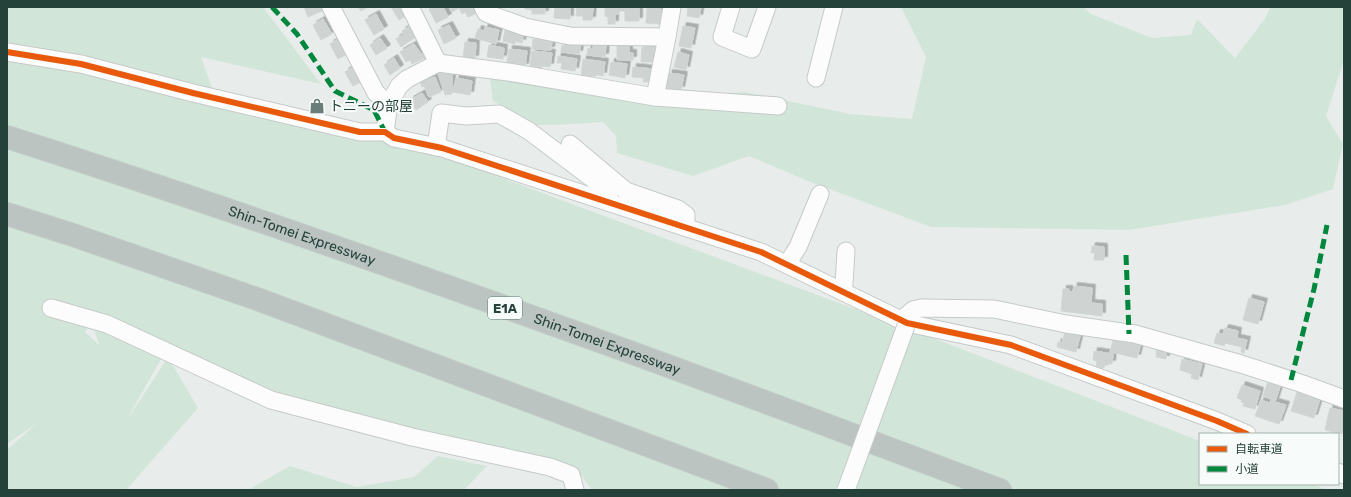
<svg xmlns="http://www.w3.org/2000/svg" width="1351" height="497" viewBox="0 0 1351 497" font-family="Rubik,'Noto Sans JP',sans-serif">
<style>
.green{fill:#d1e6d8;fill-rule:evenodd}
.building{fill:#cfd4d2;stroke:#d1d6d4;filter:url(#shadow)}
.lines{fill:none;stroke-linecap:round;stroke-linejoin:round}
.minor-casing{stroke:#c5cac8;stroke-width:19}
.highway-casing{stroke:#c3ccc9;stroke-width:24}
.minor{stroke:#fcfcfc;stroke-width:17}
.highway{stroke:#bcc4c2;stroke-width:22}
.minor-bridge-casing{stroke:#c5cac8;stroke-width:19;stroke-linecap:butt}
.minor-bridge{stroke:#fcfcfc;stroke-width:17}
.quiet{stroke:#00873e;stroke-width:5;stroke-dasharray:10 5;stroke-linecap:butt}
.cycleway-casing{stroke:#f7fbf9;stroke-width:8}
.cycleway{stroke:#e8590c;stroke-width:6}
.labels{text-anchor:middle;stroke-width:4;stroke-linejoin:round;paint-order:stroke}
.shield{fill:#f7fbf9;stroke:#637a73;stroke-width:1}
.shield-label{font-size:13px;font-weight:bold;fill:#24423a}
.poi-label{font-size:14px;fill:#24423a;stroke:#f7fbf9;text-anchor:start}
.street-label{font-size:14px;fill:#24423a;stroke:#f7fbf9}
</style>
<defs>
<filter id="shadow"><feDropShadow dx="3.5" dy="-3.5" stdDeviation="0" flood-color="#0004"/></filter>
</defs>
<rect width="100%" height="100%" fill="#e8edeb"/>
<!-- green -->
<g class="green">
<path d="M7,7h256l58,77 -120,-27 15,42 178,39 518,192 288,111v43h112l15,6h-735l-16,-21 -283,-70 -198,-78 66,38 -36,64 43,-66 30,51 -72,82h-119v-40l30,-27 -30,21zM91,320l8,24v1l-14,-13z"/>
<path d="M901,7h183l7,7 61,24 39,-3 6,-16 38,39 29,-38 6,-12 2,-1h72v53l-18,56 17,28 -10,45 -48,16 -156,25 -198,-3 -123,-46 -59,-25 -56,20 -76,-23 -1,-17 -13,-14 -48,3h-21l-41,-24 -3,-23 83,13 100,6 72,-5 105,22 62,5 14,-62z"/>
<path d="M438,456l49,10 -23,24h-216l42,-24 67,21 57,-10z"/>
</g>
<!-- building -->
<g class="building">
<path d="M304,7h19l1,3 -16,7z"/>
<path d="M358,7h10l-7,4z"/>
<path d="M391,7h11l5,8 -8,5z"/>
<path d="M434,7h9l5,10 -12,6 -7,-14z"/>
<path d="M449,7h23l3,7 -7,3 -3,-5 -3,2 -3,-6 -7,4z"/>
<path d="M525,7h20v7h-13v-4l-7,-1z"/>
<path d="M555,7h15v12l-16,-1z"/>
<path d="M577,7h16l-1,13h-9v-4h-7z"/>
<path d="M605,7h13v7h-3v10h-7v-7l-3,-1z"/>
<path d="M620,7h19v14h-14v-10h-5z"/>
<path d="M688,7h13l-2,11 -12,-2z"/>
<path d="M647,8l14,1 -1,15 -14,-1z"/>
<path d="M376,14l8,15 -10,6 -9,-15z"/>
<path d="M323,19l9,15 -11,6 -8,-15z"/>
<path d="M413,24l7,10 -19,13 -5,-8 8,-5 -2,-3z"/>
<path d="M449,25l7,13 -12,6 -6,-14z"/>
<path d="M506,26l12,3 -1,6 6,2 -1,6 -7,-2v3l-12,-3z"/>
<path d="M683,26l12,2 -4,20 -12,-2z"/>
<path d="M485,27l14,3 -3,14 -21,-6 3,-9 6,2z"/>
<path d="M340,38l9,15 -11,6 -8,-15z"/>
<path d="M380,38l7,10 -11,7 -6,-10z"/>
<path d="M533,39l19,2 -1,9 -19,-1z"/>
<path d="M465,42l11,1 -1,16 -12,-1z"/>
<path d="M567,42l14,2 -2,10 -18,-2 1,-7 4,1z"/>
<path d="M594,42l12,1 -1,14 -18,-2 1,-7 5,1z"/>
<path d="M617,43h12v10h4v7h-16z"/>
<path d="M414,44l7,10 3,-1 3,4 -15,7 -2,-4 -4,2 -6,-10z"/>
<path d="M489,45l15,3 -1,11 -16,-2z"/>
<path d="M642,47h15v15h-16z"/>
<path d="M509,49l18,2 -2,16 -18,-3z"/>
<path d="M532,51l20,2 -2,14 -8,-1v3l-12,-1z"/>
<path d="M678,52l11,3 -3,15 -12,-3z"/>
<path d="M558,56l19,3 -2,12 -14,-2 1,-6h-5z"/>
<path d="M394,58l6,10 -10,7 -6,-10z"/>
<path d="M583,59l22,3 -2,14 -10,-2 -1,5 -11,-2z"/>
<path d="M611,62l16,2 -2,14 -16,-3z"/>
<path d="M359,64l8,15 -14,7 -8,-14z"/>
<path d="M633,67l20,2 -1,13h-9l1,-4 -12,-1z"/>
<path d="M438,73l14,1v20l-7,1z"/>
<path d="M669,73l15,2 -3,15 -15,-2z"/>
<path d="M425,76l1,4 9,-3 6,15 -12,5 -5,-11 -2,1 -3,-9z"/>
<path d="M456,78l16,3 -2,14 -17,-3z"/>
<path d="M422,93l6,9 -12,8 -6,-10z"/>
<path d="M1092,246l12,1v13h-10l1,-7h-4z"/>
<path d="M1074,286l18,2 -1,15 11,1v12l-41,-5 2,-22h6l1,3 3,-1z"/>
<path d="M1249,298l15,4 -6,22 -15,-4z"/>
<path d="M1225,328l13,3 -1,7 10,2 -3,13 -3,-1 1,-5 -17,-4 -1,3 -10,-3 3,-10 6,1z"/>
<path d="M1065,332l15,4 -4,16 -19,-5 1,-5 4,1z"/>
<path d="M1114,337l27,6 -4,15 -27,-6z"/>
<path d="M1157,347l10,1 -1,11 -10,-2z"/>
<path d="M1094,351l19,3 -1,10 -7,-1 -1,5 -8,-1 1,-6 -4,-1z"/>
<path d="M1182,359l20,5 -4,16 -7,-2 1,-4 -12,-4z"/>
<path d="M1269,379l12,5 -6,18 11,3 -7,19 -24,-8 6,-16 9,3 1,-4 -8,-3z"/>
<path d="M1242,385l18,6 -5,18 -12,-3 1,-3 -3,-1 1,-2 -5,-2z"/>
<path d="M1297,392l23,7 -6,19 -23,-7z"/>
<path d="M1330,408l14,3v23l-19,-4z"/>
</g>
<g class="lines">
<!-- minor casing -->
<g class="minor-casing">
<g id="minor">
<path d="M331,7l45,86 13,11"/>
<path d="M410,7l28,56"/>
<path d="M483,7l3,6 39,14 45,9 97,1"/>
<path d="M731,7l-9,30 30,12 15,-42"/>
<path d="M7,52l74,12 112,29 167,39h25l9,6 48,10 319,104 146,71 104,22 206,76 30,13"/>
<path d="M816,78l18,-71"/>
<path d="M655,97l123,9"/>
<path d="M385,132l4,-28 10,-18 8,-7 31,-16 70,9 147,25 12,-60 5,-30"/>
<path d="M570,144l56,47 52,18 8,6v12"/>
<path d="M436,147l5,-34 25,3 33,-2 30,17 77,58 5,14"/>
<path d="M787,264l11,-17 22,-53"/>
<path d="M841,291l3,-7 2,-33"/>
<path d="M51,308l56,16 164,76 141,37 138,30 21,8 4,15"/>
<path d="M907,323v-8l6,-5 8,-2 73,1 72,15 69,10 106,30 62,20 41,15"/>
<path d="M1338,472l6,3"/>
</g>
</g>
<!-- highway casing -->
<g class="highway-casing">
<g id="highway">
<path id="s1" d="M7,137c195,62 388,130 581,200 138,49 274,102 412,153"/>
<path d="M7,214l66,21 187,65 507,190"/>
</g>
</g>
<!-- minor -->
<use href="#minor" class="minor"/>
<!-- highway -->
<use href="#highway" class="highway"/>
<!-- minor-bridge casing -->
<g class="minor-bridge-casing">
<path id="minor-bridge" d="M846,490l61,-167"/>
</g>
<!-- minor-bridge -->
<use href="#minor-bridge" class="minor-bridge"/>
<!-- quiet -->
<g class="quiet">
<path d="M272,7l25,27 38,57 39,19 11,22"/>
<path d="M1126,255l3,79"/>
<path d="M1291,380l23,-91 13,-64"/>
</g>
<!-- cycleway casing -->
<g class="cycleway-casing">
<path id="cycleway" d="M7,52l74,12 112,29 167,39h25l9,6 48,10 319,104 146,71 104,22 206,76 30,13"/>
</g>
<!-- cycleway -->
<use href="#cycleway" class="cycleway"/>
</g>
<!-- icons -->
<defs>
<g id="shop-bare" transform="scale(1.2)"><path d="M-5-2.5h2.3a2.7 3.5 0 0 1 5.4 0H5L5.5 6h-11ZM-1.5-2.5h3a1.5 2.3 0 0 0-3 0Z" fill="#697e78" stroke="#f7fbf9" stroke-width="2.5" paint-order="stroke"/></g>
</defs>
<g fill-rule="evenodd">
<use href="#shop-bare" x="317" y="106"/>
</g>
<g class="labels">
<!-- shield labels -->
<rect class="shield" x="488" y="297" width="34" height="22" rx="3"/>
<g class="shield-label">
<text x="505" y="313">E1A</text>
</g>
<!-- poi labels -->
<g class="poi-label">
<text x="329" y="111">トニーの部屋</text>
</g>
<!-- street labels -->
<g class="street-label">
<text dy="5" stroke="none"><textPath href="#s1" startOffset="311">Shin-Tomei Expressway</textPath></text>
<text dy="5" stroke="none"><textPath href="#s1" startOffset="635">Shin-Tomei Expressway</textPath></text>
</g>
</g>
<!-- border -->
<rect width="1351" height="497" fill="none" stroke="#24423a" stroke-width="16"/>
<!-- legend -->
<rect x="1199" y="433" width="140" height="52" fill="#f7fbf9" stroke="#a3b1ad"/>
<rect x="1207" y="446" width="20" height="6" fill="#e8590c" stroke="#a3b1ad"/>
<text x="1235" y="453" font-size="12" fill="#24423a">自転車道</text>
<rect x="1207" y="466" width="20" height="6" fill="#00873e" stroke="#a3b1ad"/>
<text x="1235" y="473" font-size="12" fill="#24423a">小道</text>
</svg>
